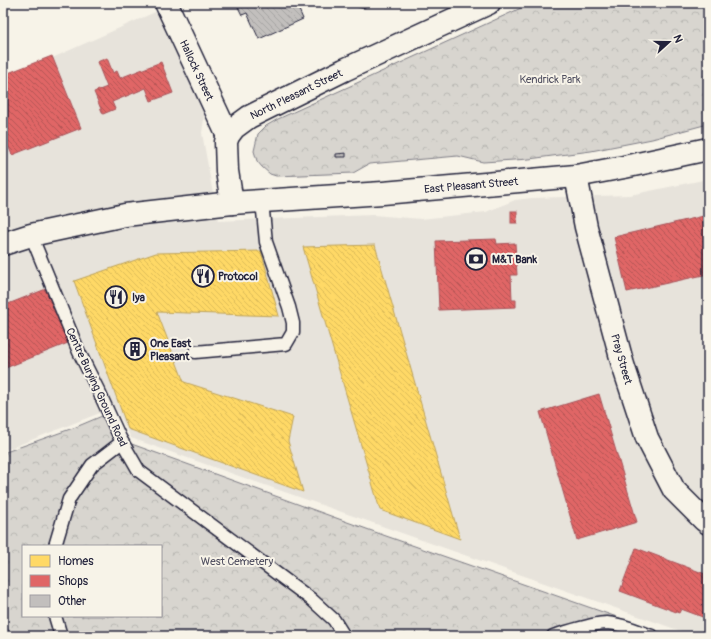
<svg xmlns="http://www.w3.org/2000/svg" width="711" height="639" viewBox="0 0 711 639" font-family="Pangolin,sans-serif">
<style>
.built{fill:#e7e3db}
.forest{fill:url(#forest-crowns);stroke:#7d7c85;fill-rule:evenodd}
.homes{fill:url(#homes-back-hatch);stroke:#bda259}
.shops{fill:url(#shops-back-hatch);stroke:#a75259}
.building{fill:url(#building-back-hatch);stroke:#22223b}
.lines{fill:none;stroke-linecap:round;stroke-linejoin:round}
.lane-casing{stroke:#22223b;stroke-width:15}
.street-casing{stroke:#22223b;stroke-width:25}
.secondary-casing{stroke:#22223b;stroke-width:25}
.primary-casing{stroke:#22223b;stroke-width:25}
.lane{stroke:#f7f3e8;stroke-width:12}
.street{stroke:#f7f3e8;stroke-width:22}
.secondary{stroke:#f7f3e8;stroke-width:22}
.primary{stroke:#f7f3e8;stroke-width:22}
.labels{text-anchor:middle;stroke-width:4;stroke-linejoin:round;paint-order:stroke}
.street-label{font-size:11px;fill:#22223b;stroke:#f7f3e8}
.park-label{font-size:11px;fill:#504f60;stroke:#f7f3e8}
.poi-label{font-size:11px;font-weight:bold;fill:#22223b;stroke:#f7f3e8;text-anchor:start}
</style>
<defs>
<pattern id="forest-crowns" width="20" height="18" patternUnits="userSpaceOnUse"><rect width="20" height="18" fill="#d8d5cf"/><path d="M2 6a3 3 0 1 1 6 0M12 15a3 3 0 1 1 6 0" fill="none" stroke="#b9b7b3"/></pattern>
<pattern id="homes-back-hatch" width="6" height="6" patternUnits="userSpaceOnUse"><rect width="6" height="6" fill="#ffd966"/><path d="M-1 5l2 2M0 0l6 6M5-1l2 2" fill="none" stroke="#daba59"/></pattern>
<pattern id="shops-back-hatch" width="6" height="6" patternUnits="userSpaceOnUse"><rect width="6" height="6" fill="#e06666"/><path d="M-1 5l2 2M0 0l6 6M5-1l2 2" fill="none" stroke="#b55455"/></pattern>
<pattern id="building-back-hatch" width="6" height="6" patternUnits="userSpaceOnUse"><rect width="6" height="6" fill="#c2bfbd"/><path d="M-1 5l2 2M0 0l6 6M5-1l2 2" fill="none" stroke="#a6a4a3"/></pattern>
</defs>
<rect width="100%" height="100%" fill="#f7f3e8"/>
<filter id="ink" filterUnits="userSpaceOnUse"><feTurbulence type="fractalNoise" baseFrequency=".025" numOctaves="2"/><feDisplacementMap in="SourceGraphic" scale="8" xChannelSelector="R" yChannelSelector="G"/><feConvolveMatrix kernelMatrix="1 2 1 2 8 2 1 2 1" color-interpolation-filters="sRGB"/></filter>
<g filter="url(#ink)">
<!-- built -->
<path class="built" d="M162,9l43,101 -3,23 16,88 155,-6 48,4 65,-7 29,-12 17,-2 98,-3 78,-16v457h-13l-564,-198 -16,-31 -112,44v-371z"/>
<!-- forest -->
<g class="forest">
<path d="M532,3h176v121l-56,15 -61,12 -62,8 -46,3 -25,-6 -89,8 -16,9 -77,3 -6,-2 -8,-7 -5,-6 -3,-10 4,-17 8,-8 12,-7z"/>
<path d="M114,411l12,31 260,94 285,100h-660l-8,-18v-165l73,-26zM23,546h138v70h-138z"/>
</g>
<!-- homes -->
<g class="homes">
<path d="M375,245l85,294 -80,-29 -77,-263z"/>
<path d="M261,251l18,65 -122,-4 27,70 109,35 -5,24 15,51 -175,-63 -54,-148 82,-28z"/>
</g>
<!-- shops -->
<g class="shops">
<path d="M52,56l29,72 -69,27 -9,-22v-58z"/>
<path d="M107,58l6,15 4,-2 3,7 41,-16 12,31 -22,8 -5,-13 -34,14 3,7 -12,5 -9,-22 13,-5 -10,-25z"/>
<rect x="511" y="211" width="6" height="12"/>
<path d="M708,215v59l-81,18 -13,-55z"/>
<path d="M496,239l1,5 18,-1 2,32h-6l1,25h4v7l-77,3 -3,-69z"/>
<path d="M46,289l22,54 -65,26v-63z"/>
<path d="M599,394l38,128 -60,18 -37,-128z"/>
<path d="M636,548l72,27v44l-27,-10 -2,4 -59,-22z"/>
</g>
<!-- building -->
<g class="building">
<path d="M236,3h60l7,16 -44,20 -12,-26 -5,2z"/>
<path d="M352,3h18l-2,3 -6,2 -7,-2z"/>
<path d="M346,153v4h-10v-3z"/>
</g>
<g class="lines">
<!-- lane casing -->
<g class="lane-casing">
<g id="lane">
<path d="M31,235l48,117 20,40 21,46 19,33 172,128 23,21 10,16"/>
<path d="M195,352l91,-8 7,-12v-9l-4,-16 -23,-65 -4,-41"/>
<path d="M55,546l14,-47 23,-34 30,-23"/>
<path d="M55,616l6,20"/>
<path d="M553,636c15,-4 39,-13 54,-13 16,1 31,8 45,13"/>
</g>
</g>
<!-- street casing -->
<g class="street-casing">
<g id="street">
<path d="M166,3l62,133"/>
<path d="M576,176l10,51 37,138 24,73 27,52 30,30 4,3"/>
</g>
</g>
<!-- secondary casing -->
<g class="secondary-casing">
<path id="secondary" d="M232,203l-5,-32 -1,-29 2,-6 6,-8 15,-11 95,-47 145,-67"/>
</g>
<!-- primary casing -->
<g class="primary-casing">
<path id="primary" d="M3,244l28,-9 94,-20 107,-12 151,-10 193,-17 48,-9 84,-18"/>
</g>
<!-- lane -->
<use href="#lane" class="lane"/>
<!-- street -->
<use href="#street" class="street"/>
<!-- secondary -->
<use href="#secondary" class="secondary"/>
<!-- primary -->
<use href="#primary" class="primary"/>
</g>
</g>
<!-- icons -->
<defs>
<g id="bank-ring" transform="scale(1.15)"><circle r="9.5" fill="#f7f3e8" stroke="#22223b" stroke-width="1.5"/><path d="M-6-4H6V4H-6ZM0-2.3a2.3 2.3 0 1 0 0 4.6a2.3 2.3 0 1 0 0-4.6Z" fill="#22223b"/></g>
<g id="restaurant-ring" transform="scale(1.15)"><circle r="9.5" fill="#f7f3e8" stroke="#22223b" stroke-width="1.5"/><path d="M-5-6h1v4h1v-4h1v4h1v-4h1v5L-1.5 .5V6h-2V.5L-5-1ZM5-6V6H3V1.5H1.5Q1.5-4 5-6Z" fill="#22223b"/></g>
<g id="building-ring" transform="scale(1.15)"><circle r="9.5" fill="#f7f3e8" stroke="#22223b" stroke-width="1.5"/><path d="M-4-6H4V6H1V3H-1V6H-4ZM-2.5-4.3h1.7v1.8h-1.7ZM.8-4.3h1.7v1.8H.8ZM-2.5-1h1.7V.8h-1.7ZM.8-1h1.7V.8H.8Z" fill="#22223b"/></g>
</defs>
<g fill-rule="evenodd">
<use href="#bank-ring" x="476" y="259"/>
<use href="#restaurant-ring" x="203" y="276"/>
<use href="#restaurant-ring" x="116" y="297"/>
<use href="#building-ring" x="135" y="349"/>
</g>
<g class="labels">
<!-- street labels -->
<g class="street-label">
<text transform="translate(197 70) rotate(65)" y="4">Hallock Street</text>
<text transform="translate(296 94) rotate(-26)" y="4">North Pleasant Street</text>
<text transform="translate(471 185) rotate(-5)" y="4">East Pleasant Street</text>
<text transform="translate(622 359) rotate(74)" y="4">Pray Street</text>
<text transform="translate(97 387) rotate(65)" y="4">Centre Burying Ground Road</text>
</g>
<!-- park labels -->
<g class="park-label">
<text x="550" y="83">Kendrick Park</text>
<text x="237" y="565">West Cemetery</text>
</g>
<!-- poi labels -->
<g class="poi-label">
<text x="492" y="263">M&amp;T Bank</text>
<text x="218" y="280">Protocol</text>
<text x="132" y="301">Iya</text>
<text x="150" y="347">One East<tspan x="150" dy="13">Pleasant</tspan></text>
</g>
</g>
<!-- margin -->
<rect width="711" height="639" fill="none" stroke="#f7f3e8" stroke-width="16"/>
<rect x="8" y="8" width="695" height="623" fill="none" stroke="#22223b" stroke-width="1.5" filter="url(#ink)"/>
<!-- legend -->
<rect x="22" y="545" width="140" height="72" fill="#f7f3e8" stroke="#a29fa3"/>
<rect x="30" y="555" width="20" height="12" fill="#ffd966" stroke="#a29fa3"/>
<text x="58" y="565" font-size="12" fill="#22223b">Homes</text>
<rect x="30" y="575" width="20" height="12" fill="#e06666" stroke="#a29fa3"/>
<text x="58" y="585" font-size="12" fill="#22223b">Shops</text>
<rect x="30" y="595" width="20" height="12" fill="#c2bfbd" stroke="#a29fa3"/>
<text x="58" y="605" font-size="12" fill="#22223b">Other</text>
<!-- north arrow -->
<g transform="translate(669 42) rotate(69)" stroke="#f7f3e8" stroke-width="3" paint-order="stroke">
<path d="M0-3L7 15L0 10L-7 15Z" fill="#22223b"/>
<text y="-6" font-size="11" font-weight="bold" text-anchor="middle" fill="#22223b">N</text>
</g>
</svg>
